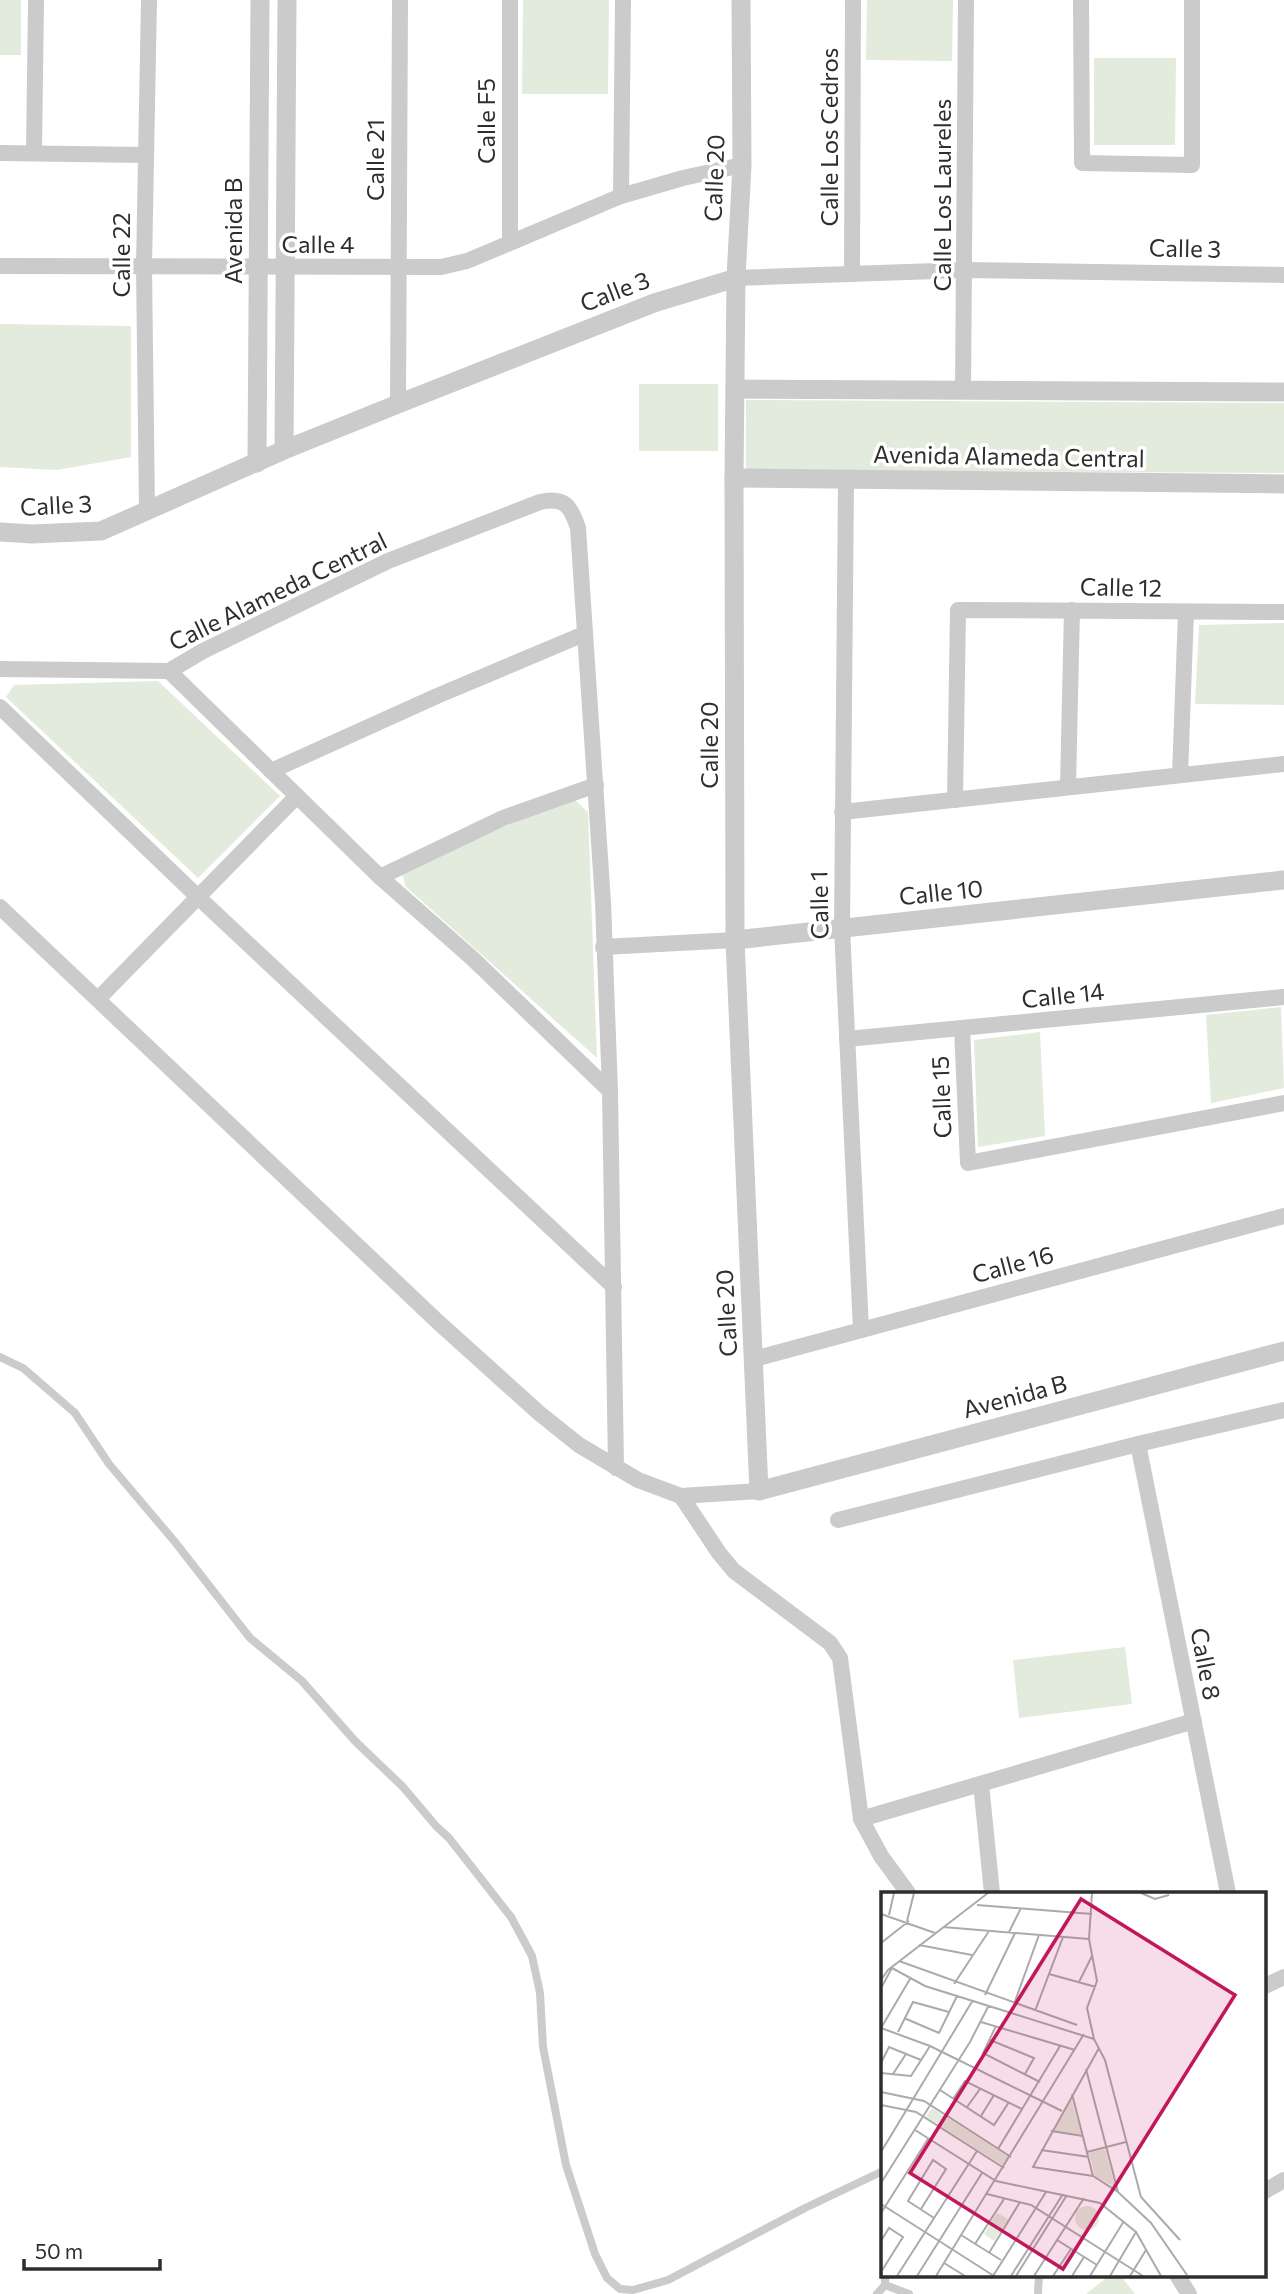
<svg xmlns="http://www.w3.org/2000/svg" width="1284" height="2294" viewBox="0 0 1284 2294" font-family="Commissioner,sans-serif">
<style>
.green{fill:#e3ebdc}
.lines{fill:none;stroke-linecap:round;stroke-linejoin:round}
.service{stroke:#cbcbcb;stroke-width:8}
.minor{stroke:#cbcbcb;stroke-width:16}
.tertiary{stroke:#cbcbcb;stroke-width:19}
.labels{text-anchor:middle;stroke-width:7;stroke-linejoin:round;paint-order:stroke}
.street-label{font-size:24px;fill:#2e2e2e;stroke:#fff}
.inset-road{fill:none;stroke:#ababab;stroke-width:2}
.view{fill:#c2185b;fill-opacity:0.15;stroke:#c2185b;stroke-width:3.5}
.inset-edge{fill:none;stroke:#2e2e2e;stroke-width:3.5}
</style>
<rect width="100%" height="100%" fill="#fff"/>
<!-- green -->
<g class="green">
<rect x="0" y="0" width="21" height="55"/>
<path d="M523,0h86l-1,94h-86z"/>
<path d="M867,0h86l-1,61 -86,-1z"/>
<path d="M1094,58h82l-1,87h-81z"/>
<path d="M0,324l131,2v131l-74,13 -57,-3z"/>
<rect x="639" y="384" width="79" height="67"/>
<path d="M746,400l538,3v70l-538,-3z"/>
<path d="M1284,623v82l-89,-1 4,-79z"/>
<path d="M158,681l122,115 -82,82 -192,-181 8,-12z"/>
<path d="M573,798l15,14 9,246 -192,-172 -2,-11 88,-43z"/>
<path d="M1281,1007l3,81 -73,15 -5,-88z"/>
<path d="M1040,1032l5,104 -67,11 -4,-107z"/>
<path d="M1125,1647l7,57 -113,14 -6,-58z"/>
<path d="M1110,2275h10l15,19h-49z"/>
</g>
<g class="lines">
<!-- service -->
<g class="service">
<path d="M0,1357l23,11 52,45 34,51 66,78 75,96 52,43 53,60 48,46 33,39 13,12 62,79 21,39 8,37 3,54 23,118 29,89 12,24 13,11 13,1 35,-10 137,-72 78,-37"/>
<path d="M885,2285l24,9"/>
<path d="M877,2294l8,-9v-10"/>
<path d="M1038,2294l1,-19"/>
</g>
<!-- minor -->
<g class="minor">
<path d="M1081,0l1,163 110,2v-165"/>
<path d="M0,153l146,2"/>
<path d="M34,153l2,-153"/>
<path d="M621,196l2,-196"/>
<path d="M510,242v-242"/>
<path d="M0,266l441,1 26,-6 154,-65 62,-18 59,-13"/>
<path d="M852,274l1,-274"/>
<path d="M736,278l229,-8 319,5"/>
<path d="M963,390l3,-390"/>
<path d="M398,404l2,-404"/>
<path d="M846,480l-4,448 19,402"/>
<path d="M147,511l-3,-245 5,-266"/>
<path d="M0,669l169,2 34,-20 185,-90 152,-59c25,-6 31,5 38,26l25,374 7,189 6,377"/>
<path d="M169,671l211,206 92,81 138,133"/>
<path d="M0,707l198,190 416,390"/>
<path d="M271,771l166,-75 147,-62"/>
<path d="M1180,775l6,-163"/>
<path d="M1068,787l4,-177"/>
<path d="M955,800l3,-190 326,2"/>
<path d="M842,812l442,-48"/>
<path d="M380,877l123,-59 93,-33"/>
<path d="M0,907l438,415 101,91 40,32 59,35 43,16 78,-5"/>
<path d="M603,947l132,-7"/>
<path d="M98,999l199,-203"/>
<path d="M962,1028l6,135 316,-60"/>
<path d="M847,1039l437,-42"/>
<path d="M754,1359l530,-143"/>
<path d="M1138,1444l90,449"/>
<path d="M681,1496l38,57 15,18 96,72 10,15 21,161 20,37 27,37"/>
<path d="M838,1520l300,-76 146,-34"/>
<path d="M981,1784l11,109"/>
<path d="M861,1819l333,-98"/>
<path d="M1265,1986l19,-9"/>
<path d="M1265,2191l19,-11"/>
<path d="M1177,2275l12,19"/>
</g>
<!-- tertiary -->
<g class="tertiary">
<path d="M741,0l1,165 -6,113 -2,200 1,462 24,551 525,-140"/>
<path d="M735,389l549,3"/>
<path d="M284,450l3,-450"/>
<path d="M257,463l3,-463"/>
<path d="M734,478l550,6"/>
<path d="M0,532l32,2 69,-3 183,-81 114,-46 256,-101 82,-25"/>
<path d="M735,940l549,-60"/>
</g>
</g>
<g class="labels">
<!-- street labels -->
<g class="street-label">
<text transform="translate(487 121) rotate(-90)" y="8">Calle F5</text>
<text transform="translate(830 137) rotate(-90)" y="8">Calle Los Cedros</text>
<text transform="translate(376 160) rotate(-90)" y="8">Calle 21</text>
<text transform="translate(715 178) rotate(-88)" y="8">Calle 20</text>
<text transform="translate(943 195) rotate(-90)" y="8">Calle Los Laureles</text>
<text transform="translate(234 231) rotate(-90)" y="8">Avenida B</text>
<text x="318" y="253">Calle 4</text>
<text transform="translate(1185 249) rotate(1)" y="8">Calle 3</text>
<text transform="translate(122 255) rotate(-90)" y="8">Calle 22</text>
<text transform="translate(615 292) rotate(-21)" y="8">Calle 3</text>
<text transform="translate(1009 457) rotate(1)" y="8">Avenida Alameda Central</text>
<text transform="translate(56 506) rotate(-3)" y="8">Calle 3</text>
<text transform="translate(1121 588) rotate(1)" y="8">Calle 12</text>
<text transform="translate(278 592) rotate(-26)" y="8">Calle Alameda Central</text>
<text transform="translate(710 745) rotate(-90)" y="8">Calle 20</text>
<text transform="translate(941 893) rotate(-6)" y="8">Calle 10</text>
<text transform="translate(820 905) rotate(-91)" y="8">Calle 1</text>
<text transform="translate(1063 996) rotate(-6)" y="8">Calle 14</text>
<text transform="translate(942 1097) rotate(-92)" y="8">Calle 15</text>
<text transform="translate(1013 1265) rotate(-15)" y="8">Calle 16</text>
<text transform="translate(727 1313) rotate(-93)" y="8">Calle 20</text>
<text transform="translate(1015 1397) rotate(-15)" y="8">Avenida B</text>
<text transform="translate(1205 1664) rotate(79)" y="8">Calle 8</text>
</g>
</g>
<!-- overview -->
<g transform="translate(881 1892)">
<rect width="385" height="385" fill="#fff"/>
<path d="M190,206l10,35 -1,2 -26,-4zM51,216l77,49 -5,9 -78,-49zM224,257l10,37h-2l-18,-10 -6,-23zM194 326a12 12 0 1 1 24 0a12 12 0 1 1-24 0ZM116,321l11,6 -14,22 -10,-7z" fill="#e3ebdc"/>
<path class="inset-road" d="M211,1l-3,46 8,42 -10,27 7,31M260,1l14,6 14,-4M96,13l115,9M0,22l54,19M8,23l5,-22M26,29l7,-28M62,35l146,12M128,40l12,-24M0,51l28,-22M38,53l53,10M18,69l178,64M11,76l33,18 169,53 11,21 36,137 39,43M168,82l47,13M0,88l7,-10 100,-77M198,90l13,-26M73,92l35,-53M0,96l11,-20M104,103l30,-62M133,112l25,-69M154,119l28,-74M23,126l35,15 18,-37M100,130l94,28M115,134l-13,27 57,29M0,136l49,18 132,65M0,136l29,-49M17,140l15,-30 36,10M109,148l44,18 -9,16M218,156l-66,119 60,9 25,16 33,31 36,52M0,171l8,-16 32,13M205,177l32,123M0,181l30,3 19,-30M12,182l13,-20M59,198l54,35 15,-23M0,200l43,9 87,56M191,202l21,82M72,207l12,-18 57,28M0,213l35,7 88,56M86,215l13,-18M100,224l13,-21M34,238l81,51 104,22 36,29 25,44M170,239l32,5M117,257l62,-103M160,258l48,7M0,260l92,-152M206,260l39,-10M0,291l89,-141 19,-37M106,302l44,11 112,71M0,312l113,72M40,317l25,-40 -13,-9 -25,41 26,17M0,321l47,-74M80,343l40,25M176,348l40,25M0,349l8,-13 14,9 -22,35M94,352l29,-45M108,361l31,-51M63,371l21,13M16,384l80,-125M36,384l65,-103M55,384l148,-242M112,384l53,-84M130,384l52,-82M135,384l51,-81M153,384l50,-78M172,384l18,-27M191,384l12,-19M209,384l34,-55M229,384l26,-44M249,384l16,-26"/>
<path class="view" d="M200,7l154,96 -172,274 -153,-96z"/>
<rect width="385" height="385" class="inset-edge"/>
</g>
<!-- scale -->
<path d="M24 2259v10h136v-10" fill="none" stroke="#2e2e2e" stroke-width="3.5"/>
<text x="35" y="2259" font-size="21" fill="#2e2e2e" stroke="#ffffff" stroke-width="5" paint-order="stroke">50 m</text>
</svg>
